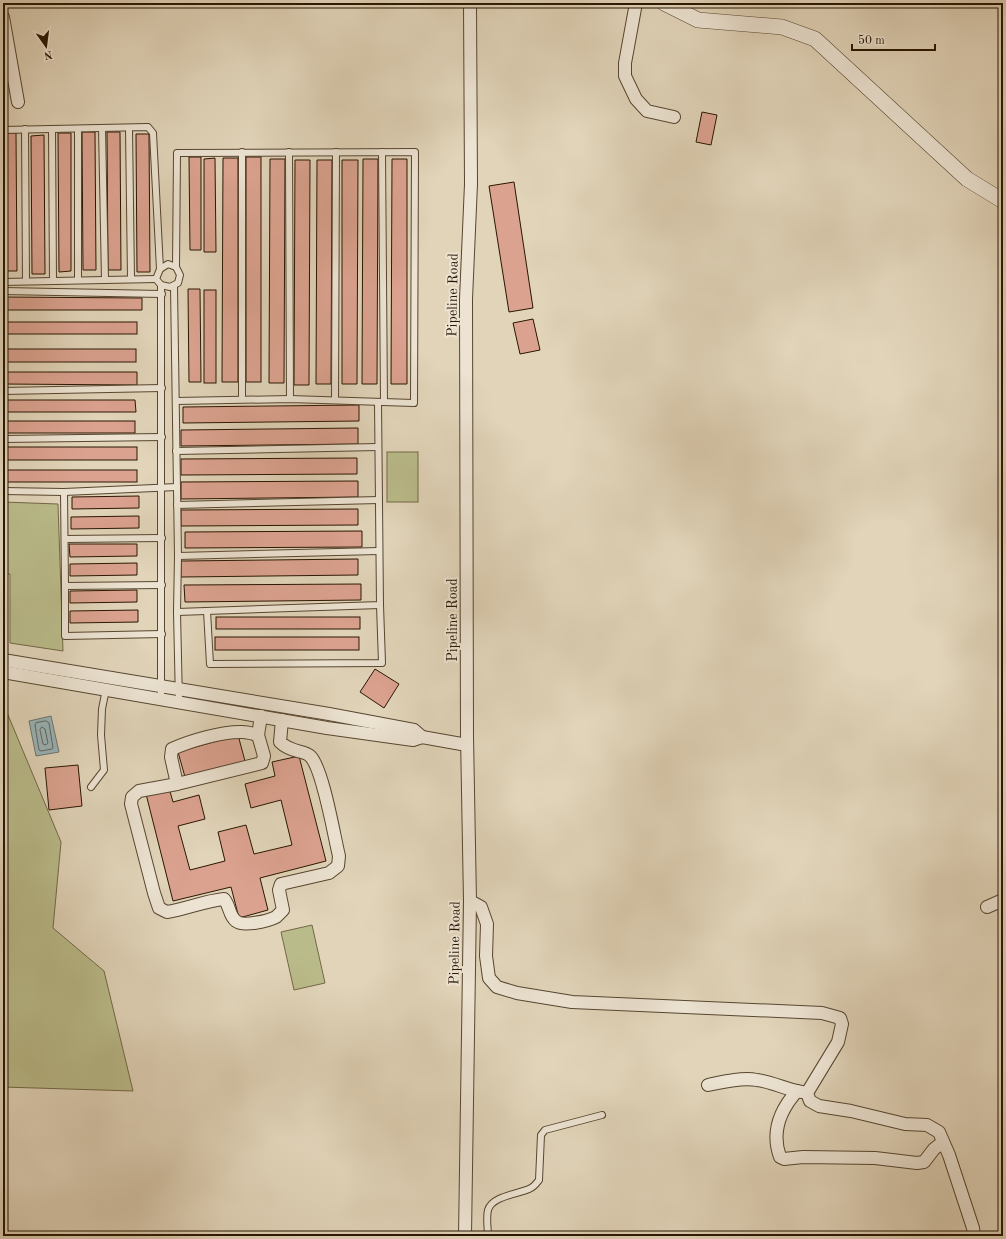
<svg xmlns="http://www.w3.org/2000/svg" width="1006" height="1239" viewBox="0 0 1006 1239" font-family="'Old Standard TT',serif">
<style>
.green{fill:#babb8a;stroke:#726846}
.water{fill:#99b5ba;stroke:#6c7570}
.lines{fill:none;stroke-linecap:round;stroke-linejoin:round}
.shore{stroke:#61665e;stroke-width:1}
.building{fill:#dba28f;stroke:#291602}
.service-casing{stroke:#574630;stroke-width:8}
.minor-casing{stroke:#574630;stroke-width:14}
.tertiary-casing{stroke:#574630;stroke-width:16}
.service{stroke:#ece3d2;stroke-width:6}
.minor{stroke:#ece3d2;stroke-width:12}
.tertiary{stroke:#ece3d2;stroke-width:15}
.labels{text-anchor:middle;stroke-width:4;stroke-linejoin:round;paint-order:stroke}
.street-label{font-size:14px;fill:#291602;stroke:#ece3d2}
</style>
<rect width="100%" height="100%" fill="#e1d4b9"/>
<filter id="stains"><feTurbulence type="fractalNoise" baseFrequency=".005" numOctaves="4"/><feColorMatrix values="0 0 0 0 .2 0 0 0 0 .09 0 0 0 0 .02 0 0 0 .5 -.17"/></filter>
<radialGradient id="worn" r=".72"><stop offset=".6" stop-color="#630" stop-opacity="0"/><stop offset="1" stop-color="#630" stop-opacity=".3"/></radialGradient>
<!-- green -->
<g class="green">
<rect x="387" y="452" width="31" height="50"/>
<path d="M3,502l55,2 5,147 -53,-8v-69h-7z"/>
<path d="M3,703l58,139 -8,86 51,43 29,120 -130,-4z"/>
<path d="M312,925l13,58 -31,7 -13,-58z"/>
</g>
<!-- water -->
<path class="water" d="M51,716l8,36 -23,4 -7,-35z"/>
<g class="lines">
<!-- shore -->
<g class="shore">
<path d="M46,721l3,2 4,25 -1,1 -11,2 -2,-1 -4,-25 1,-2z"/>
<path d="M42,727l3,2 3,14 -2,2 -3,-1 -3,-14z"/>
</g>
</g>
<!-- building -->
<g class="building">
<path d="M702,112l15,3 -6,30 -15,-3z"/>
<path d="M82,132h13l1,138h-13z"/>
<path d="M107,132h13l1,138h-13z"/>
<path d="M3,133h13l1,138h-13z"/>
<path d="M58,133h13v138l-12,1z"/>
<path d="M136,134h13l1,138h-13z"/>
<path d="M44,135l1,139h-13l-1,-138z"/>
<path d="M189,157h12v93h-11z"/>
<rect x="246" y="157" width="15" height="225"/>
<path d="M215,158l1,94h-12v-93z"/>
<path d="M223,158h15v224h-16z"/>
<path d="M270,159h15l-1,224h-15z"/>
<path d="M363,159h15l-1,225h-15z"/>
<path d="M392,159h15v225h-16z"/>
<path d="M295,160h15l-1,225h-15z"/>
<path d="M317,160h15l-1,224h-15z"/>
<path d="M342,160h16l-1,224h-15z"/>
<path d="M514,182l19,126 -24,4 -20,-126z"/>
<path d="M188,289h12l1,93h-12z"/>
<rect x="204" y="290" width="12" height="93"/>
<path d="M3,297l139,1v12h-139z"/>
<path d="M533,319l7,31 -20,4 -7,-31z"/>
<rect x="3" y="322" width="134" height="12"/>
<rect x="3" y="349" width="133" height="13"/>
<path d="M3,372h134v13l-134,-1z"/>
<path d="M3,400h132l1,12h-133z"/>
<path d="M359,405v16l-176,2v-16z"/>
<rect x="3" y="421" width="132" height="12"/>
<path d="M358,428v16l-177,2v-16z"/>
<rect x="3" y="447" width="134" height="13"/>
<path d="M357,458v16l-176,1v-16z"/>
<rect x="3" y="470" width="134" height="12"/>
<path d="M358,481v16l-177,2v-17z"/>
<path d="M139,496v12l-67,1v-12z"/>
<path d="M358,509v16l-177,1v-16z"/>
<path d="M139,516v12l-68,1v-12z"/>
<path d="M362,531v16l-177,1v-16z"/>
<path d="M69,544h68v12l-67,1z"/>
<path d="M358,559v16l-177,2v-16z"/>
<path d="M137,563v12l-67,1v-12z"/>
<path d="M361,584v16l-176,2 -1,-17z"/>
<path d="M137,590v12l-67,1v-12z"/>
<path d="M138,610v12l-68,1v-12z"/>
<rect x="216" y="617" width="144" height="12"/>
<rect x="215" y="637" width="144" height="13"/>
<path d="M375,669l24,15 -15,24 -24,-16z"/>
<path d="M238,735l7,26 -60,16 -7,-25z"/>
<path d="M299,756l27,105 -66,17 8,32 -29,8 -8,-31 -58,14 -27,-107 23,-6 4,14 26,-7 6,24 -27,7 12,44 35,-9 -7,-29 28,-7 8,29 38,-9 -11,-45 -30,8 -6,-24 30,-8 -3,-14z"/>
<path d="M78,765l4,41 -33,4 -4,-42z"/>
</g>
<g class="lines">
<!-- service casing -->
<g class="service-casing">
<g id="service">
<path d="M102,128l3,152"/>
<path d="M129,128l2,151"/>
<path d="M25,129l1,152"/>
<path d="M52,129l1,152"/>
<path d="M78,129v151"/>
<path d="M3,130l145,-3 5,6 7,136"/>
<path d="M289,152l1,247"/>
<path d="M382,152l2,250"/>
<path d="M168,264l8,3 4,8 -2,8 -8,4 -9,-2 -5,-6 4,-10z"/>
<path d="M3,282l153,-3"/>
<path d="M174,286l4,270 -1,56 2,90"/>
<path d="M3,291l159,3"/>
<path d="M3,391l159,-3"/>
<path d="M242,399v-247"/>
<path d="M335,400l1,-248"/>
<path d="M176,401l114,-2 124,4 1,-251 -238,1 -1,114"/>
<path d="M3,439l159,-2"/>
<path d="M176,451l202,-4"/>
<path d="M3,491l61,1 113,-5"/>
<path d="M64,492l1,94 97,-1"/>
<path d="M177,505l202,-5"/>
<path d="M65,539l97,-1"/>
<path d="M178,556l201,-5"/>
<path d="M65,586v50l97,-2"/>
<path d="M207,611l3,53 172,-1 -2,-58"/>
<path d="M177,612l203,-7 -2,-203"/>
<path d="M161,699v-414"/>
<path d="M91,787l13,-17 -3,-35 1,-26 4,-20"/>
<path d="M488,1236c0,-8 -2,-18 0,-26 4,-14 30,-16 41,-21 5,-2 7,-5 10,-9l2,-45 4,-5 57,-15"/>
</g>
</g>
<!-- minor casing -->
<g class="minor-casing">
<g id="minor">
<path d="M636,3l-11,60v13l11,23 11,12 27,6"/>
<path d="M3,17l15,85"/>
<path d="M3,660l326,54 85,16 8,7"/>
<path d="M3,672l324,56 86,12 9,-3 45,8"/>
<path d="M261,716l-3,19 6,21 -2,7 -85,21 -38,7 -7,6 -1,7 23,89 5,15 8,4c19,-3 37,-11 57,-13 6,7 5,17 12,22 7,6 32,0 40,-4 2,-2 5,-5 7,-7l-4,-20 2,-6 48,-11 9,-7 1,-10c-5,-20 -16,-88 -29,-100 -6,-6 -19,-3 -30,-14l2,-22"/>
<path d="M177,784l-6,-27 1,-8c18,-8 51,-18 71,-17 5,0 10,2 15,3"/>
<path d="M470,901l11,6 6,17 -1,32 3,22 8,9 20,6 55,9 250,11 18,5 2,6 -4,18 -31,51 3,8 9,5 32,5 54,13 22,1 12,7 10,23 24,73 1,8"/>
<path d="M987,907l16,-7"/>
<path d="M708,1085c14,-3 34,-8 49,-5 16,2 30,10 45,12"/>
<path d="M797,1091c-17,19 -26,41 -17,66l4,2 19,-2 72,1 42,5 7,-1 10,-13 9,-7"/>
<path d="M465,1236l5,-335 -3,-165 -1,-437 5,-115 -1,-181"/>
</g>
</g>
<!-- tertiary casing -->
<g class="tertiary-casing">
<path id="tertiary" d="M664,3l34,17 84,7 33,12 152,140 36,22"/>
</g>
<!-- service -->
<use href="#service" class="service"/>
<!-- minor -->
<use href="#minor" class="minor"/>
<!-- tertiary -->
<use href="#tertiary" class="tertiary"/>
</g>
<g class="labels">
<!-- street labels -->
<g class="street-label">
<text transform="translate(452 295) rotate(-89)" y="5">Pipeline Road</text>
<text transform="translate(452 620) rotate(-90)" y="5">Pipeline Road</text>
<text transform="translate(454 943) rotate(-89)" y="5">Pipeline Road</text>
</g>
</g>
<!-- margin -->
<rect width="1006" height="1239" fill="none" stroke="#e1d4b9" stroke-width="16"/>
<rect x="4" y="4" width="998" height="1231" fill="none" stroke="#291602" stroke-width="2"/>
<rect x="8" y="8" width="990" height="1223" fill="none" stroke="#291602"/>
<!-- north arrow -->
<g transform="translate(46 46) rotate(166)" stroke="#ece3d2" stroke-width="3" paint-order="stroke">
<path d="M0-3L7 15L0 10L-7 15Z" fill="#291602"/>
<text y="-6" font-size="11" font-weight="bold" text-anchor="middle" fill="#291602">N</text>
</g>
<!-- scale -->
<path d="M852 44v6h83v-6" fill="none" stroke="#291602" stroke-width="2"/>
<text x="858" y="44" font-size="12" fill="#291602" stroke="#ece3d2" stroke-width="3" paint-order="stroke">50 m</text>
<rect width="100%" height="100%" filter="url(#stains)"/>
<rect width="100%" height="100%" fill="url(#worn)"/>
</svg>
